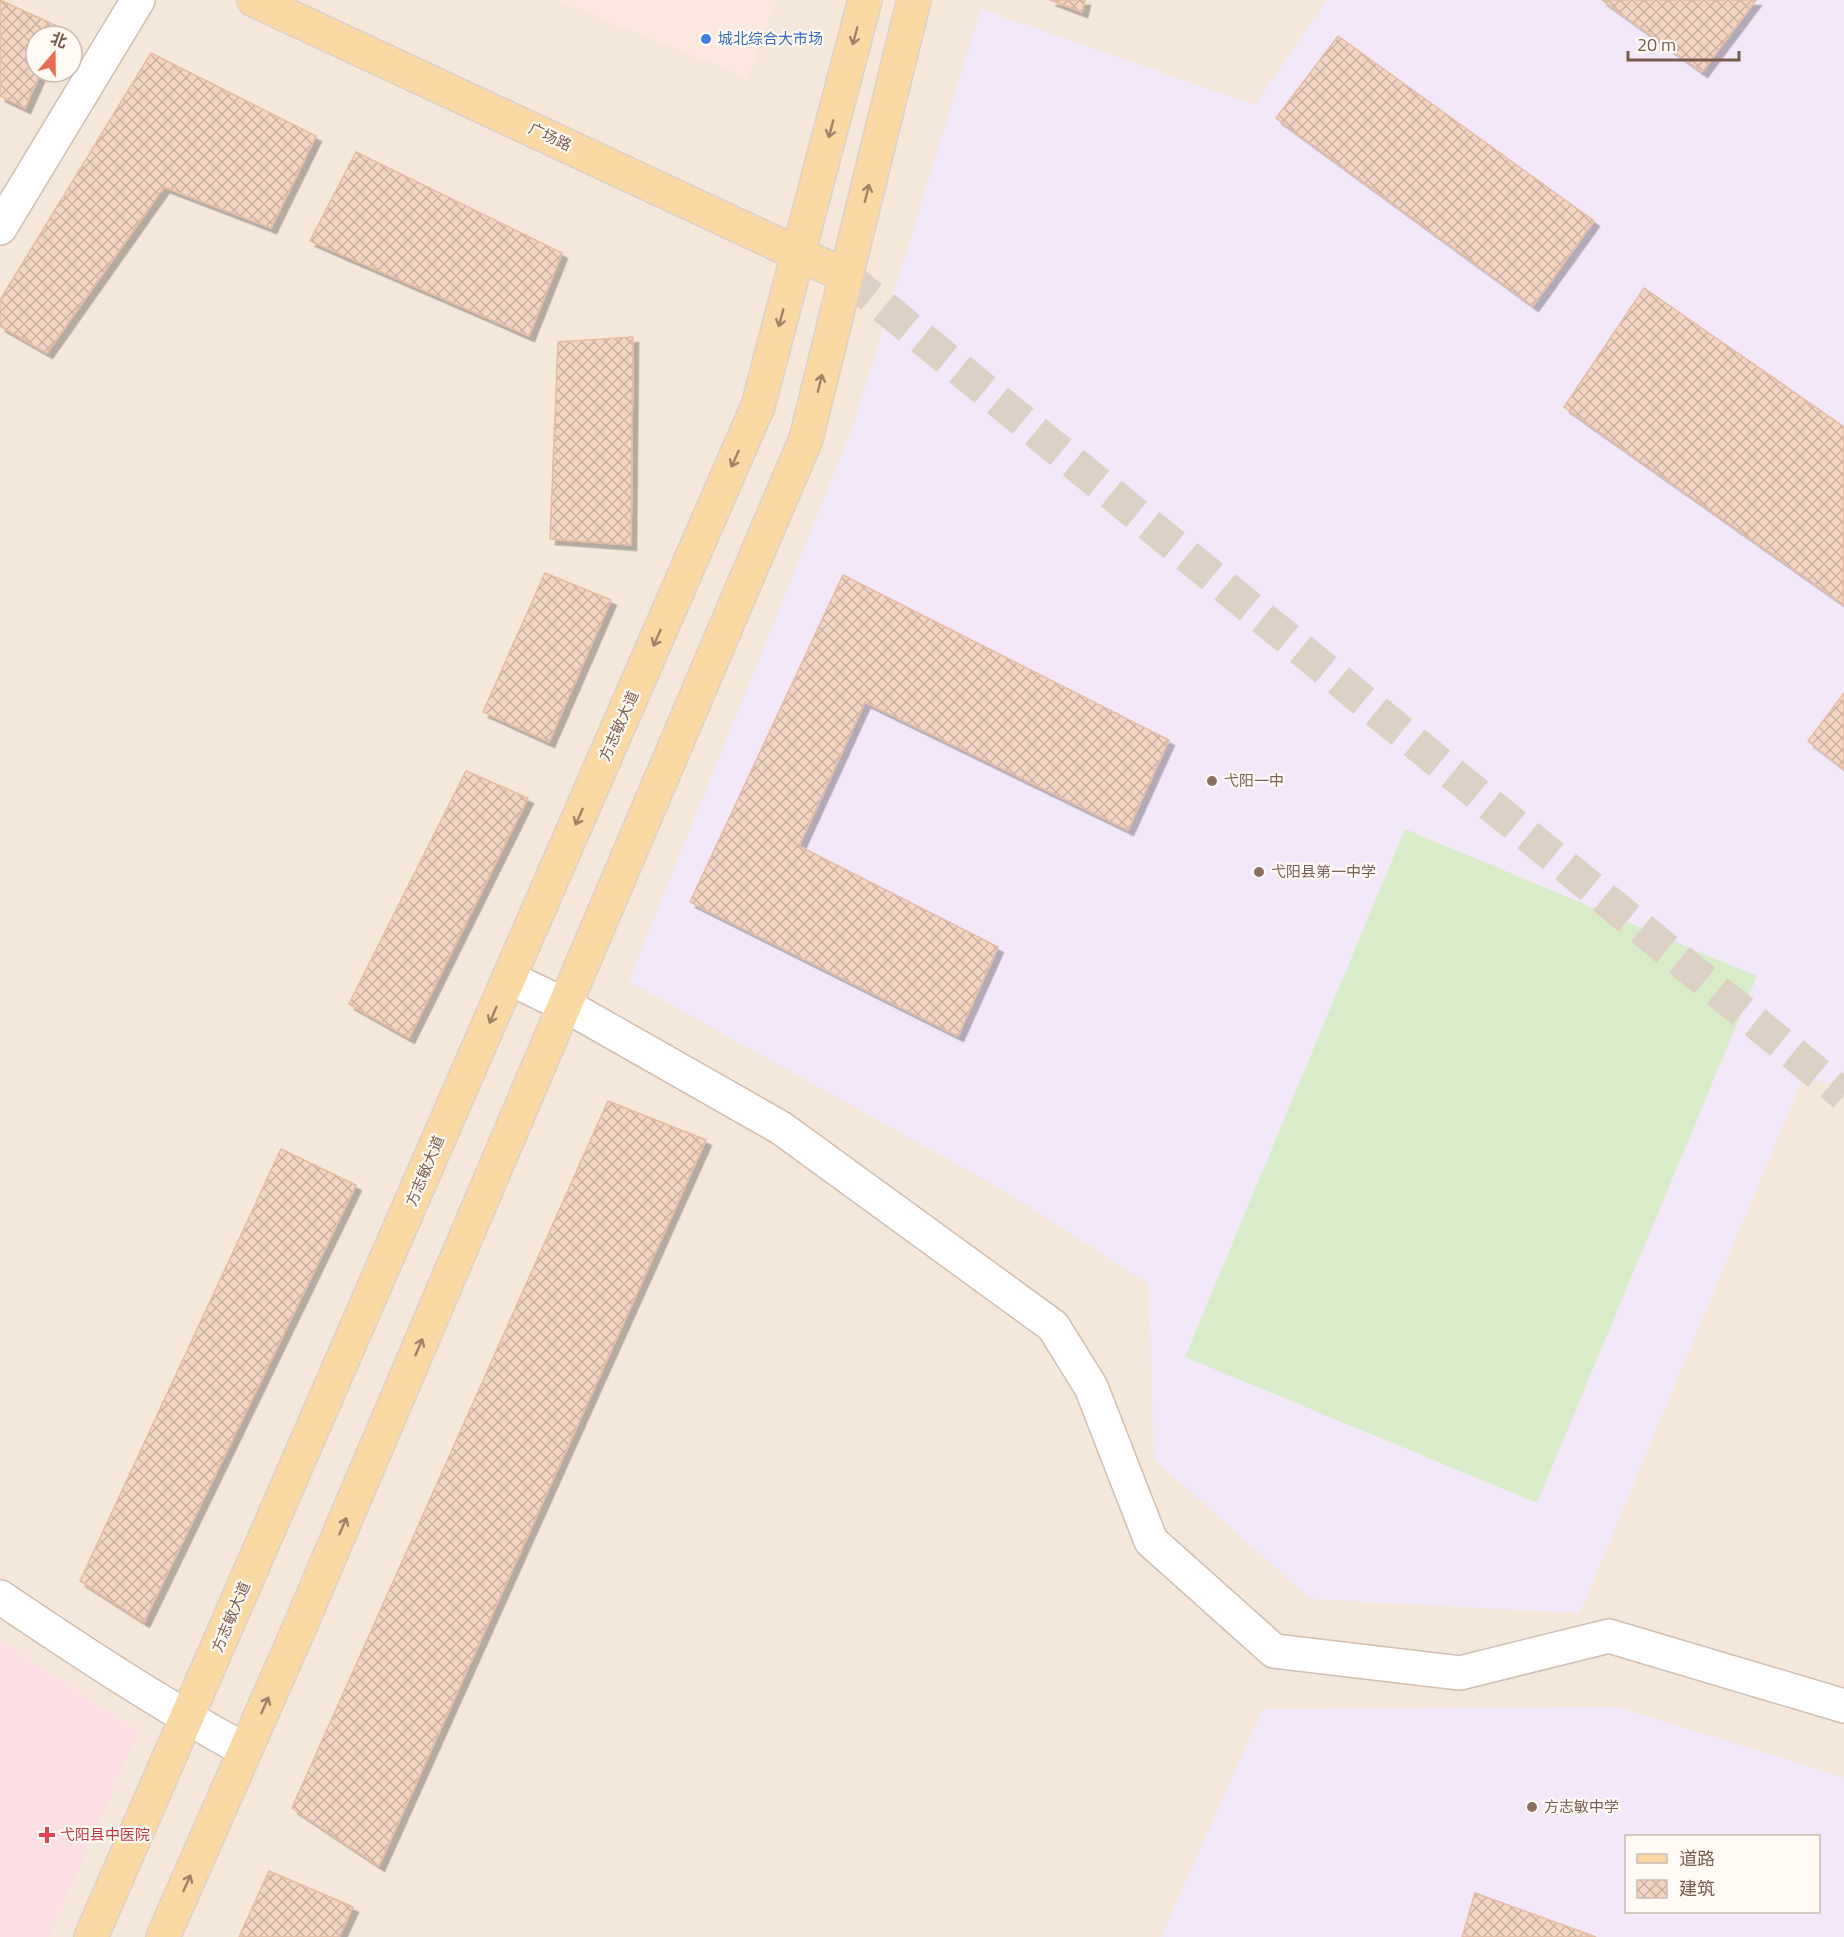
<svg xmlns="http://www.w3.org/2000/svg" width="1844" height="1937" viewBox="0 0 1844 1937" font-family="'Titillium Web','Noto Sans SC',sans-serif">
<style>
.residential{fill:#f5e8da;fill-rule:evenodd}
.commercial{fill:#fde8e0}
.education{fill:#f3e8fa;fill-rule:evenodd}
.medical{fill:#fbdfe3}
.garden{fill:#d8ecc9}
.building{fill:url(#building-cross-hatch);stroke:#e6bba3;stroke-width:1.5;filter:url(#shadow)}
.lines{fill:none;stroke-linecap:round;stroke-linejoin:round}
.major-tunnel{stroke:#dcd0c4;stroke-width:33;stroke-dasharray:33 16;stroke-linecap:butt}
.minor-casing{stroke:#d1beb0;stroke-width:36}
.major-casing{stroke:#dad1cd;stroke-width:36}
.minor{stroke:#fff;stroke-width:33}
.major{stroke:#fbd9a5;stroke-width:33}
.oneway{stroke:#a18267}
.shop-dot{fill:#3f7fe0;stroke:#fffaf3;stroke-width:2}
.education-dot{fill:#8d6e63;stroke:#fffaf3;stroke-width:2}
.health-dot{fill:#e0444e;stroke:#fffaf3;stroke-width:2}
.labels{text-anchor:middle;stroke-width:4.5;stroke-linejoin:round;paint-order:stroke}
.shop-label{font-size:15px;fill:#366cbe;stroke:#fffaf3;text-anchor:start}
.street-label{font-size:15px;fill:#7a5c4d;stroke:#fffaf3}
.education-label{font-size:15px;fill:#785e54;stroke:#fffaf3;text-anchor:start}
.health-label{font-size:15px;fill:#be3a42;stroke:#fffaf3;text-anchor:start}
</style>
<defs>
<pattern id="building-cross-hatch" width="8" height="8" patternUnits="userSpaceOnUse" patternTransform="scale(1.5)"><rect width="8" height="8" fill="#f3d5c3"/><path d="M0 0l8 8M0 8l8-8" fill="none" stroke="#cab0a1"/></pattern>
<filter id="shadow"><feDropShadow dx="5.5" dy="5.5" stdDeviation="0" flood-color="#0004"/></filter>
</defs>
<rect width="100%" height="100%" fill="#fdf6ec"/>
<!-- residential -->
<path class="residential" d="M0,0h1844v1937h-1844zM36,36h36v36h-36zM1626,1836h192v76h-192z"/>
<!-- commercial -->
<path class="commercial" d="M557,0h219l-29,78z"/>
<!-- education -->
<g class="education">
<path d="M1327,0h517v1086l-41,-8 -223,535 -269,-14 -157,-140 -5,-175 -146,-94 -374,-209 224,-554 128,-418 274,96z"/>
<path d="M1617,1707l227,70v160h-683l102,-228zM1626,1836h192v76h-192z"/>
</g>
<!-- medical -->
<path class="medical" d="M0,1640l139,92 -90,205h-49z"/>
<!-- garden -->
<path class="garden" d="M1405,829l352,147 -220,527 -352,-146z"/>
<!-- building -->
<g class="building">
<path d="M0,0l61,28 -3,8h-22v36h5l-16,36 -25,-12z"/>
<path d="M1050,0h35l-3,12z"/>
<path d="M1602,0h154l-54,72z"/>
<path d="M1338,36l256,185 -61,85 -257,-188z"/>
<path d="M151,53l165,83 -45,92 -107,-41 -117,166 -47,-27v-26z"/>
<path d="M356,152l206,101 -33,83 -219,-95z"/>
<path d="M1644,288l200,139 -1,177 -279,-197z"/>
<path d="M633,337l-2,208 -81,-6 8,-197z"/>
<path d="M545,573l66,27 -62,142 -66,-30z"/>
<path d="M843,575l326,165 -41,90 -263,-128 -66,144 199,101 -40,89 -268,-134z"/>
<path d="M1844,693v76l-36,-28z"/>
<path d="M466,771l62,27 -119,240 -60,-34z"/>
<path d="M608,1101l98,39 -327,726 -87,-58z"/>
<path d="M281,1149l75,36 -212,437 -64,-41z"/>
<path d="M269,1871l84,36 -14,30h-100z"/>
<path d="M1475,1893l121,44h-134z"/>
</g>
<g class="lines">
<!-- major-tunnel -->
<path class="major-tunnel" d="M846,276l998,819"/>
<!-- minor casing -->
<g class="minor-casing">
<g id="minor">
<path d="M0,228l138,-228"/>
<path d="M509,978l56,27 216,123 272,198 38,61 60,154 123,110 186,22 149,-37 235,70"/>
<path d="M0,1597c80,54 160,107 245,153"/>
</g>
</g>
<!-- major casing -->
<g class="major-casing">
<g id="major">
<path d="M254,0l592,276"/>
<path d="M91,1937l667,-1531 107,-406"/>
<path d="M163,1937l135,-306 508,-1192 108,-439"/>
</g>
</g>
<!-- minor -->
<use href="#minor" class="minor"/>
<!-- major -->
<use href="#major" class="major"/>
</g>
<!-- one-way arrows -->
<defs><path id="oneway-shaft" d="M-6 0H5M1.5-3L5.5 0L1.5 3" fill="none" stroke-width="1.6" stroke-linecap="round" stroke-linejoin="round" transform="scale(1.5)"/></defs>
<g class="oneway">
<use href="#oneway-shaft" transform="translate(855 36) rotate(105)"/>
<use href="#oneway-shaft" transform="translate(831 129) rotate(105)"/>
<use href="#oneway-shaft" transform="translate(867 193) rotate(-76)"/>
<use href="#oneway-shaft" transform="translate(781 318) rotate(105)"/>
<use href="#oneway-shaft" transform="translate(820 383) rotate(-76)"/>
<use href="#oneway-shaft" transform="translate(735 459) rotate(114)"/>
<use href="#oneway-shaft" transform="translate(657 638) rotate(114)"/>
<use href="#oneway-shaft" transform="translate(579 817) rotate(114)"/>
<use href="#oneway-shaft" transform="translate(493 1015) rotate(113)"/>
<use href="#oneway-shaft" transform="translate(419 1347) rotate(-67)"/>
<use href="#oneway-shaft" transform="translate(343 1526) rotate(-67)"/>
<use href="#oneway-shaft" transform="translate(265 1705) rotate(-66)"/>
<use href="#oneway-shaft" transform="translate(187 1883) rotate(-66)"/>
</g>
<!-- markers -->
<circle class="shop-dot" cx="706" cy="39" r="6"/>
<g class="education-dot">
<circle cx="1212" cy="781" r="6"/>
<circle cx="1259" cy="872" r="6"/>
<circle cx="1532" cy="1807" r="6"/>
</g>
<path class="health-dot" d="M44 1826h6v6h6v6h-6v6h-6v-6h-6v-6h6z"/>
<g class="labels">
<!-- shop labels -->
<g class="shop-label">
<text x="718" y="44">城北综合大市场</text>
</g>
<!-- street labels -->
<g class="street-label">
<text transform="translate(550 137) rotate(25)" y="5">广场路</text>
<text transform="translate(619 726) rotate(-66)" y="5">方志敏大道</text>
<text transform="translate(425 1171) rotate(-67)" y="5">方志敏大道</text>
<text transform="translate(231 1617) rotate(-67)" y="5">方志敏大道</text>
</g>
<!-- education labels -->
<g class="education-label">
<text x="1224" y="786">弋阳一中</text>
<text x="1271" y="877">弋阳县第一中学</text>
<text x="1544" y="1812">方志敏中学</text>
</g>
<!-- health labels -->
<g class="health-label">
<text x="60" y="1840">弋阳县中医院</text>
</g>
</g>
<!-- legend -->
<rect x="1625" y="1835" width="195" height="78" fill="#fffaf3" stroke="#cabbb1" stroke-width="1.5"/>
<rect x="1637" y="1854" width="30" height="9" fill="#fbd9a5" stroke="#cabbb1" stroke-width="1.5"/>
<text x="1679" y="1865" font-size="18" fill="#7a5c4d">道路</text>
<rect x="1637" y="1880" width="30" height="18" fill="url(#building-cross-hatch)" stroke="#cabbb1" stroke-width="1.5"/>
<text x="1679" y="1895" font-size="18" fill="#7a5c4d">建筑</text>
<!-- north arrow -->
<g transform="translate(54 54) rotate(20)"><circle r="28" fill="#fffaf3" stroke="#cabbb1" stroke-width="1.5"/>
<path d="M0-4.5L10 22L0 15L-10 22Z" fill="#e76f51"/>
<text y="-9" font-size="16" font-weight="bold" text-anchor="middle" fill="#7a5c4d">北</text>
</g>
<!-- scale -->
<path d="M1628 51v9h111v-9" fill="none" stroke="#7a5c4d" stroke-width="3"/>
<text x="1637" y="51" font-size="18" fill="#7a5c4d" stroke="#fffaf3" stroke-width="4.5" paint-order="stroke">20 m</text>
</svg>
